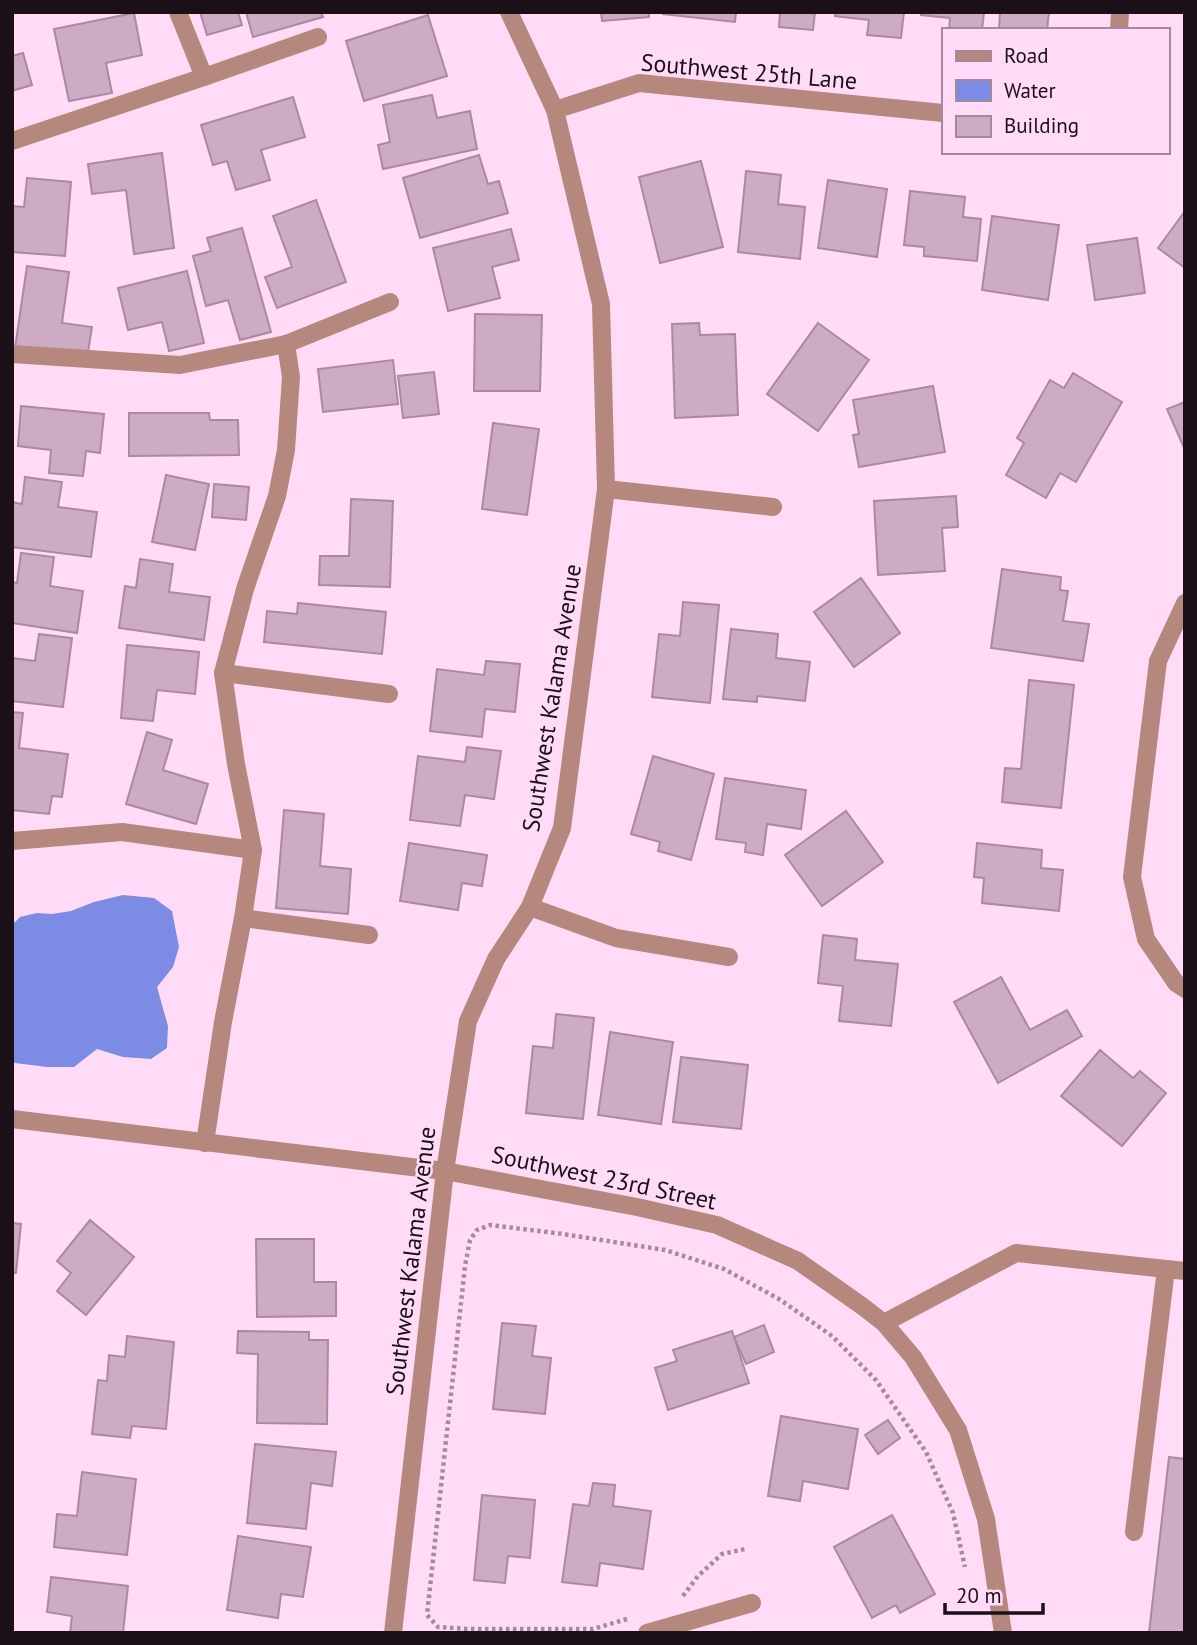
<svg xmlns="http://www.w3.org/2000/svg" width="1197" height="1645" viewBox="0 0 1197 1645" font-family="'PT Sans',sans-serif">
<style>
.water{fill:#7c8ce5}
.building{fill:#cdabc5;stroke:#aa89a3;stroke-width:2}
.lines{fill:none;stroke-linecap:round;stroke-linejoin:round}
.path{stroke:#a58a9f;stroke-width:4.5;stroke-dasharray:3.5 3.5;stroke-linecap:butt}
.minor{stroke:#b6877c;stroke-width:18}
.labels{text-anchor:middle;stroke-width:5;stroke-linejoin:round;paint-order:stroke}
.street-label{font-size:24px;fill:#1b0f18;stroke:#ffdbf7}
</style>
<rect width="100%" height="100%" fill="#ffdbf7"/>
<!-- water -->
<path class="water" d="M123,895l31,3 18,13 7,36 -6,20 -16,20 11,39 -1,22 -16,11 -28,-2 -26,-8 -23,18h-27l-32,-4 -3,-2v-136l8,-8 17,-4 15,1 19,-3 23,-9z"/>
<!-- building -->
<g class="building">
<path d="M200,12h38l4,13 -35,10z"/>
<path d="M246,12h75l2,5 -70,20z"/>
<path d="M601,12h48v5l-47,4z"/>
<path d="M663,12h73l-1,10 -72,-8z"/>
<path d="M780,12h35l-2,18 -34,-3z"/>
<path d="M835,12h69l-3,26 -34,-3 2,-15 -34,-4z"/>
<path d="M921,12h63l-2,18h-33l1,-12 -29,-3z"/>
<path d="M1000,12h49l-2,18h-48z"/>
<path d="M134,13l8,42 -36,8 6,30 -43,8 -15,-72z"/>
<path d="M428,15l19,61 -83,25 -18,-60z"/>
<path d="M23,53l9,32 -20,6v-35z"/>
<path d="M432,95l5,23 33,-7 7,38 -94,20 -5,-24 12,-3 -7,-37z"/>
<path d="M293,97l12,40 -44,13 9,30 -34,10 -9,-29 -14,4 -12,-40z"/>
<path d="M162,153l12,95 -40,6 -8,-64 -34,4 -4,-30z"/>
<path d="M479,155l9,29 11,-3 9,32 -88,25 -17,-60z"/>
<path d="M701,161l22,86 -63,16 -21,-86z"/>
<path d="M746,171l35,4 -3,29 27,3 -5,52 -62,-7z"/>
<path d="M27,178l44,4 -6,74 -53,-4v-46l12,1z"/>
<path d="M828,180l59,9 -10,68 -59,-9z"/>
<path d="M910,191l55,6 -2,20 18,2 -4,42 -53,-5v-9l-20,-2z"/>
<path d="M316,200l30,82 -69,26 -12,-31 27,-10 -19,-51z"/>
<path d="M1185,211v57l-27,-20z"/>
<path d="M992,216l67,9 -11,75 -66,-10z"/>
<path d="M242,228l29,104 -31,8 -12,-40 -22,6 -13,-50 18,-5 -4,-13z"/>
<path d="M511,229l8,31 -27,7 8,31 -52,13 -15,-63z"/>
<path d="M1137,238l8,55 -50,7 -8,-55z"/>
<path d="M27,266l42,6 -7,51 30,4 -5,31 -72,-10z"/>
<path d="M187,271l17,72 -35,8 -7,-29 -34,8 -10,-42z"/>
<path d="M475,314l67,1 -2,76h-66z"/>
<path d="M699,323l1,12 35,-1 3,81 -63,3 -3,-94z"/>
<path d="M818,323l51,37 -51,71 -51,-37z"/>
<path d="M393,360l5,44 -75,8 -5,-43z"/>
<path d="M434,372l5,42 -36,4 -5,-42z"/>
<path d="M1073,373l49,29 -46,80 -16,-9 -14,25 -40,-23 18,-32 -7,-5 33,-58 14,8z"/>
<path d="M933,386l12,66 -86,15 -6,-32 6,-1 -6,-34z"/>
<path d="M1185,402v48l-18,-41z"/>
<path d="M21,406l83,8 -4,39 -14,-2 -3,25 -34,-3 2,-23 -33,-4z"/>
<path d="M129,413h80l1,7h28l1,35 -110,1z"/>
<path d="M493,423l46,6 -12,86 -45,-6z"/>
<path d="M166,475l43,9 -14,66 -43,-8z"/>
<path d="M25,477l37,5 -4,25 39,5 -6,45 -79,-10v-45l10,2z"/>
<path d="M214,484l35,3 -3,33 -34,-3z"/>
<path d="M956,496l2,31 -16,1 3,43 -67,4 -4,-74z"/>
<path d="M351,499l42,2 -3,86 -71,-2 1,-29h29z"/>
<path d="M21,553l33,4 -4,29 33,5 -6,42 -65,-10v-41l5,1z"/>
<path d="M140,559l33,5 -4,28 41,5 -6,43 -85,-12 6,-42 11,2z"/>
<path d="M1002,569l59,8 -1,13 8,1 -5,30 26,3 -6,37 -92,-13z"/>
<path d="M861,578l39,55 -46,34 -40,-55z"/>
<path d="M683,602l36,3 -9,98 -58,-6 7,-63 21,2z"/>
<path d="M298,603l88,9 -4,42 -118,-12 3,-31 30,3z"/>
<path d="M731,629l47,5 -2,24 34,4 -5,39 -48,-5v6l-34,-3z"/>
<path d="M39,634l33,4 -9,69 -51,-6v-43l23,3z"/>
<path d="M127,645l72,7 -4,42 -38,-4 -4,31 -32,-3z"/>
<path d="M486,661l34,3 -5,48 -30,-3 -3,28 -52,-6 7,-62 47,6z"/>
<path d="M1029,680l45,5 -13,123 -59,-6 3,-34 16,1z"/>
<path d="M12,712l11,1 -4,35 49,6 -6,43 -10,-1 -3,18 -37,-4z"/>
<path d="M147,732l25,8 -9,30 45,14 -12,40 -70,-20z"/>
<path d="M467,747l34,4 -7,48 -29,-4 -5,31 -50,-6 8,-64 47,6z"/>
<path d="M653,756l61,18 -23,86 -33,-9 2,-9 -29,-8z"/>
<path d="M725,778l81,12 -5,39 -34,-5 -4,31 -18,-3 1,-9 -30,-4z"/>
<path d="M284,810l40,4 -4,52 31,3 -3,45 -72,-6z"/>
<path d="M846,811l37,51 -61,44 -37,-51z"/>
<path d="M409,843l78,12 -5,31 -20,-3 -4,27 -58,-9z"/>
<path d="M977,843l65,7 -1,18 22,2 -4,41 -77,-8 2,-25 -10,-1z"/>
<path d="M823,935l34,4 -2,21 43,4 -7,62 -52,-5 4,-35 -25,-3z"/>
<path d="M1001,977l29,53 37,-20 15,26 -84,47 -44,-81z"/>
<path d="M556,1014l38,4 -11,101 -57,-6 7,-67 20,2z"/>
<path d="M610,1032l63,10 -12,82 -63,-9z"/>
<path d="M1100,1050l33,28 7,-7 26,22 -44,53 -61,-50z"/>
<path d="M681,1057l67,8 -7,64 -68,-7z"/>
<path d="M90,1220l44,37 -48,58 -29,-24 14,-18 -14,-12z"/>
<path d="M12,1223l9,1 -5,49h-4z"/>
<path d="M256,1239h58v43h22v34l-79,1z"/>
<path d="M502,1323l34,3 -4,30 19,2 -6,56 -52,-5z"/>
<path d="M764,1325l10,27 -28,12 -12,-27z"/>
<path d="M238,1331l71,1v8h19l-1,84 -70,-1 1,-69 -21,-1z"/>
<path d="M732,1331l17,52 -81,27 -13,-42 22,-7 -4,-11z"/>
<path d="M127,1336l47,6 -8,87 -34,-3 -2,12 -38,-4 6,-54 9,1 2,-26 16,2z"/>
<path d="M781,1416l77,13 -10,60 -45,-8 -3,20 -32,-5z"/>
<path d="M888,1420l12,18 -22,16 -13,-19z"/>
<path d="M255,1444l81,8 -4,34 -21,-3 -5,46 -59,-6z"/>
<path d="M1169,1457l16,2v174h-36z"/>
<path d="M82,1472l54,7 -9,76 -73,-8 3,-33 20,2z"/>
<path d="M593,1483l22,2 -2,21 38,5 -8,58 -43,-6 -3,23 -35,-4 11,-78 16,2z"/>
<path d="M482,1495l53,5 -5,58 -22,-2 -3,27 -31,-3z"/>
<path d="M892,1515l43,79 -35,19 -4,-8 -24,13 -38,-71z"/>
<path d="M238,1536l73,11 -8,50 -22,-3 -3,24 -51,-8z"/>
<path d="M51,1577l77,9 -5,47h-53l2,-17 -25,-4z"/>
</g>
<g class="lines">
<!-- path -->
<g class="path">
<path d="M683,1596l15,-20 24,-22 23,-5"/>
<path d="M627,1619l-34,10h-125l-30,-2 -11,-12 38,-349 5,-26 7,-10 13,-5 73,9 102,16 59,19 55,30 53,37 44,44 50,72 27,61 12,54"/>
</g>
<!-- minor -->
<g class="minor">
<path d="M178,12l26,65"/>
<path d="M1119,30l1,-18"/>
<path d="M555,110l84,-27 304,30"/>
<path d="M12,141l192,-64 114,-40"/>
<path d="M12,354l168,11 106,-21 104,-42"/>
<path d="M606,489l167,18"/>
<path d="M1185,603l-27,58 -26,216 14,62 30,44 9,6"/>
<path d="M223,673l166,21"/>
<path d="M12,841l110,-9 131,18"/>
<path d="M530,907l86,31 113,19"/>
<path d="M243,918l126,17"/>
<path d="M12,1119l433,52 192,36 80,18 81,36 64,45 22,17 132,-70 169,18"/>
<path d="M205,1143l18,-121 20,-104 10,-68 -17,-86 -13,-91 22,-84 32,-93 9,-46 5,-73 -5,-33"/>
<path d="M884,1323l29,34 45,73 28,89 17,114"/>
<path d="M1134,1532l32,-263"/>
<path d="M393,1633l52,-462 23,-150 28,-62 34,-52 32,-79 44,-339 -5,-185 -46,-194 -46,-98"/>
<path d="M647,1633l105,-30"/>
</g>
</g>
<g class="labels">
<!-- street labels -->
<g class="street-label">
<text transform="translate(749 72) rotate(5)" y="8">Southwest 25th Lane</text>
<text transform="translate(552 698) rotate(-81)" y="8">Southwest Kalama Avenue</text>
<text transform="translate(604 1178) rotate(12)" y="8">Southwest 23rd Street</text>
<text transform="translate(411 1261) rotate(-83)" y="8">Southwest Kalama Avenue</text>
</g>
</g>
<!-- border -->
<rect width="1197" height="1645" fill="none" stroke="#1b0f18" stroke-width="28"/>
<!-- legend -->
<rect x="942" y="28" width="228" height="126" fill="#ffdbf7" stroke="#a4899e" stroke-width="2"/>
<rect x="956" y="51" width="35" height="10" fill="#b6877c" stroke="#a4899e" stroke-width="2"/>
<text x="1004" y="63" font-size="21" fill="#1b0f18">Road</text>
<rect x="956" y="80" width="35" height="21" fill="#7c8ce5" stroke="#a4899e" stroke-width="2"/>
<text x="1004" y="98" font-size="21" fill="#1b0f18">Water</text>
<rect x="956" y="116" width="35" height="21" fill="#cdabc5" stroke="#a4899e" stroke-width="2"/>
<text x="1004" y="133" font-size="21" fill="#1b0f18">Building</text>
<!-- scale -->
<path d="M945 1603v10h98v-10" fill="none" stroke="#1b0f18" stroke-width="3.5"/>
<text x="956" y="1603" font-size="21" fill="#1b0f18" stroke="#ffdbf7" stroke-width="5" paint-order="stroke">20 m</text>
</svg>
